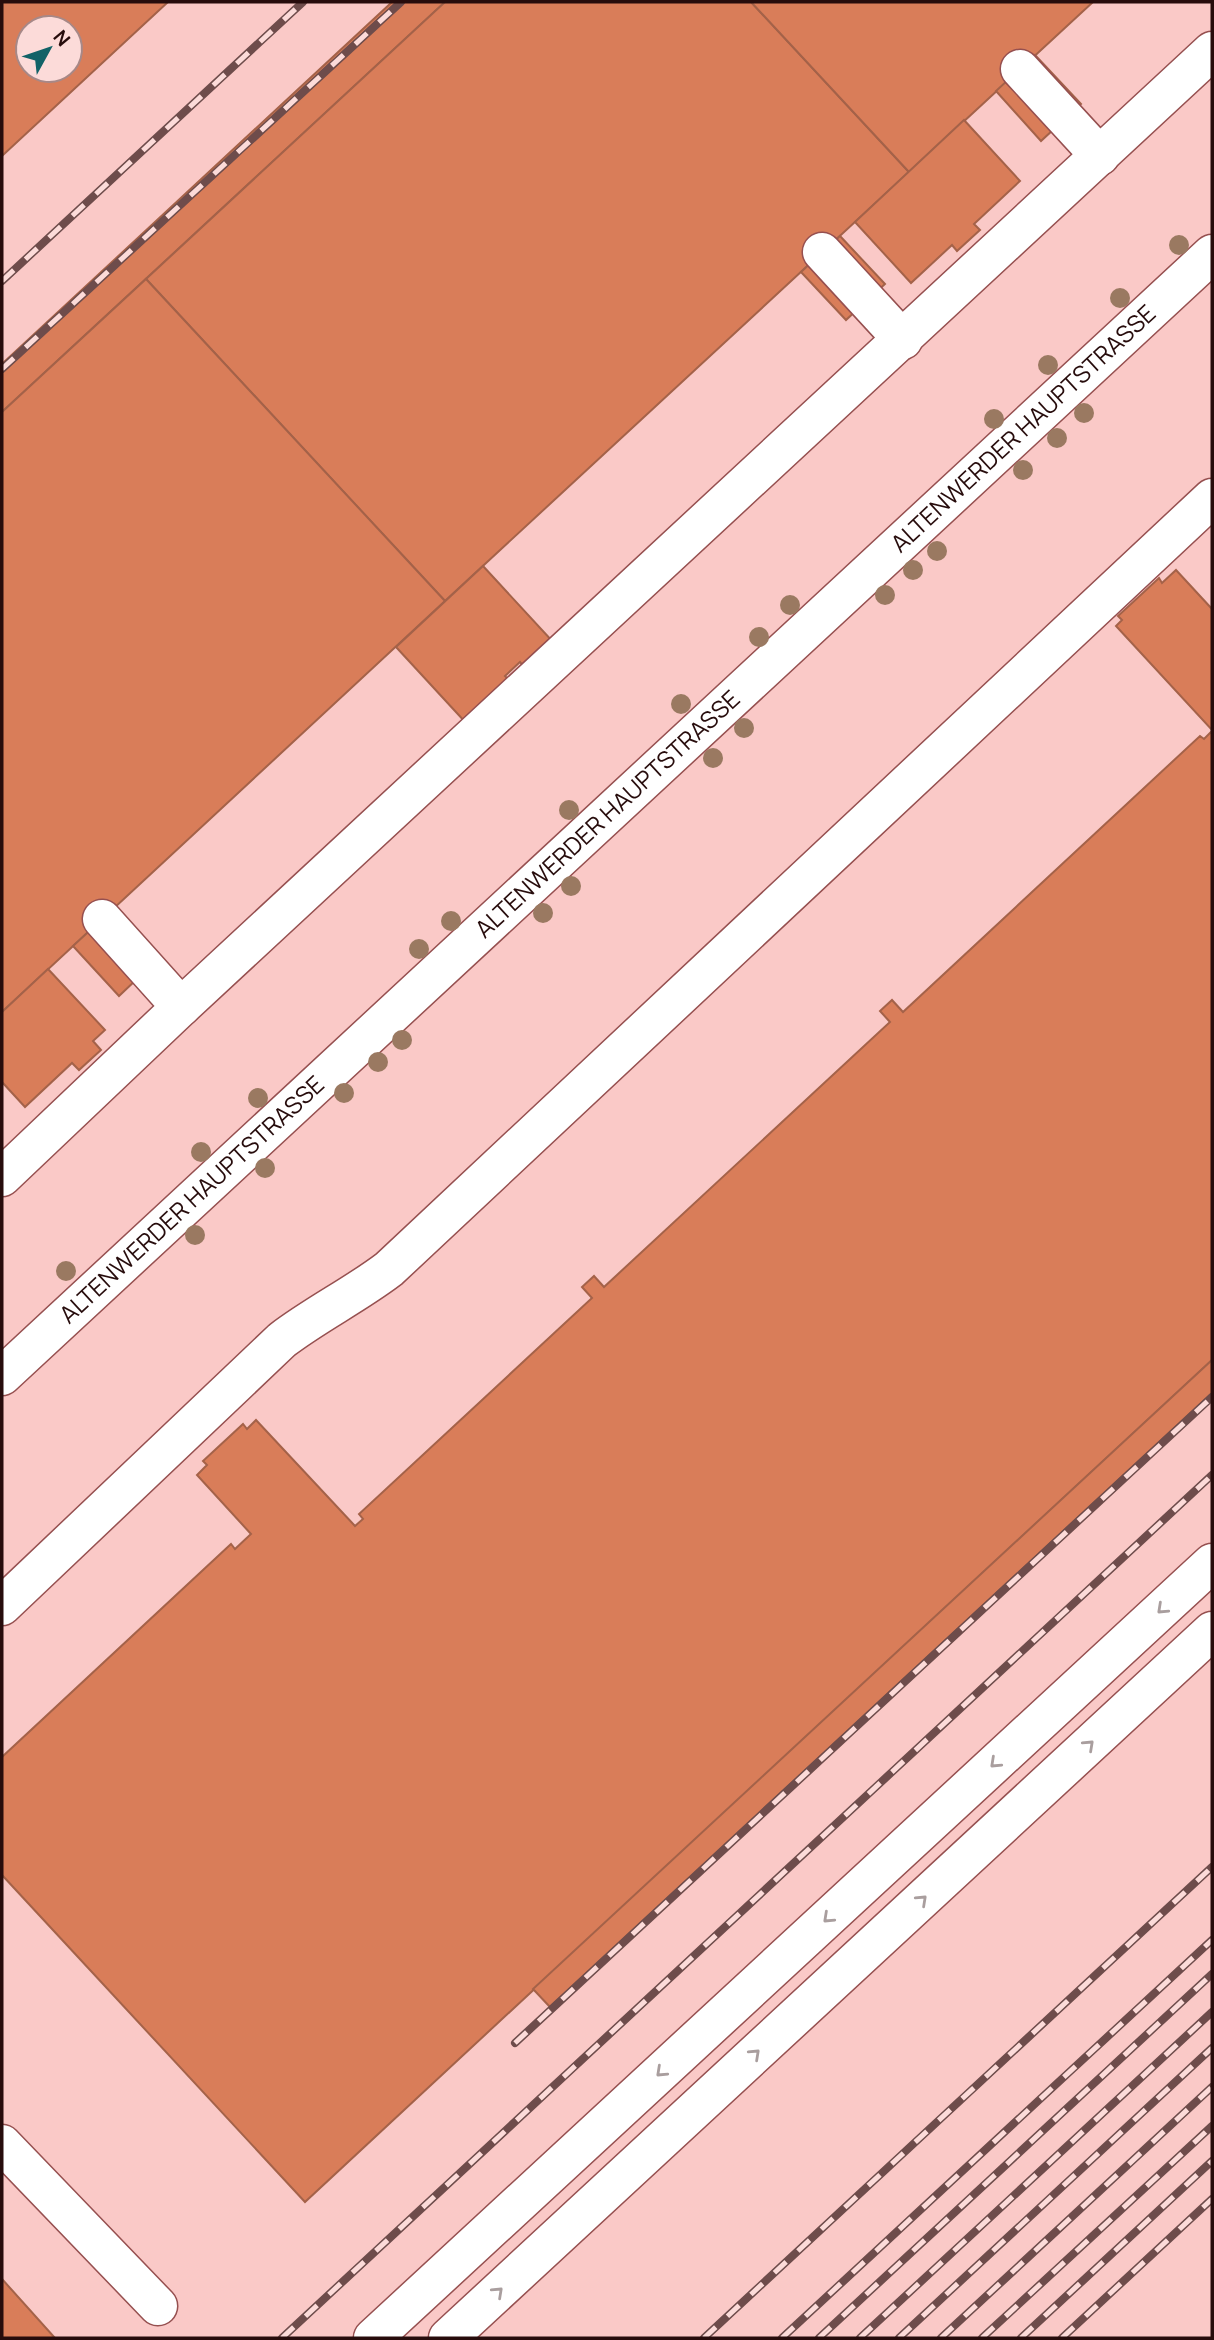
<svg xmlns="http://www.w3.org/2000/svg" width="1214" height="2340" viewBox="0 0 1214 2340" font-family="Manrope,sans-serif">
<style>
.building{fill:#d97d59;stroke:#a46249;stroke-width:2;fill-rule:evenodd}
.lines{fill:none;stroke-linecap:round;stroke-linejoin:round}
.minor-casing{stroke:#965050;stroke-width:41}
.minor{stroke:#fff;stroke-width:38}
.rail-casing{stroke:#6e4c4b;stroke-width:8}
.rail{stroke:#fcdbd9;stroke-width:5;stroke-dasharray:16;stroke-linecap:butt}
.tree{fill:#9a7961}
.oneway{stroke:#a99e9e}
.labels{text-anchor:middle;stroke-width:5;stroke-linejoin:round;paint-order:stroke}
.street-label{font-size:24px;fill:#270c0c;stroke:#fcdbd9}
</style>
<rect width="100%" height="100%" fill="#fac9c7"/>
<!-- building -->
<g class="building">
<path d="M2,2h166l-166,154zM28,28h42v42h-42z"/>
<path d="M392,2h53l-443,410v-48z"/>
<path d="M445,2h306l158,170 -464,429 -299,-322z"/>
<path d="M751,2h342l-184,170z"/>
<path d="M1035,55l46,49 -40,37 -45,-50z"/>
<path d="M964,120l56,61 -46,43 6,6 -23,21 -5,-6 -41,38 -56,-61z"/>
<path d="M840,236l45,48 -39,36 -45,-48z"/>
<path d="M146,279l299,322 -443,411v-600z"/>
<path d="M483,566l71,77 -28,26 -6,-7 -15,14 6,6 -44,42 -71,-77z"/>
<path d="M1176,570l36,39v121l-96,-104 6,-6 -4,-4 41,-38 3,5z"/>
<path d="M1212,731v629l-907,842 -303,-327v-118l229,-213 4,5 16,-15 -54,-59 10,-10 -4,-4 40,-37 4,5 9,-9 99,106 8,-7 -4,-5 233,-216 -10,-11 12,-11 10,11 286,-265 -10,-11 12,-11 11,12 297,-276 4,3z"/>
<path d="M112,910l46,49 -39,37 -46,-50z"/>
<path d="M48,969l57,61 -12,11 8,9 -22,20 -7,-7 -47,44 -23,-25v-70z"/>
<path d="M1212,1360v33l-662,614 -17,-18z"/>
<path d="M2,2279l53,59h-53z"/>
</g>
<g class="lines">
<!-- minor casing -->
<g class="minor-casing">
<g id="minor">
<path d="M1020,69l80,87"/>
<path d="M822,252l81,88"/>
<path d="M181,1007l1031,-956"/>
<path d="M2,1177l179,-170 -79,-88"/>
<path id="s1" d="M2,1376l1210,-1122"/>
<path d="M2,1606l280,-266c34,-26 73,-45 107,-71l823,-771"/>
<path d="M2,2144l156,162"/>
<path d="M373,2338l839,-775"/>
<path d="M448,2338l764,-707"/>
</g>
</g>
<!-- minor -->
<use href="#minor" class="minor"/>
<!-- rail casing -->
<g class="rail-casing">
<g id="rail">
<path d="M2,281l301,-279"/>
<path d="M2,369l399,-367"/>
<path d="M515,2043l697,-646"/>
<path d="M282,2338l930,-863"/>
<path d="M704,2338l508,-471"/>
<path d="M782,2338l430,-398"/>
<path d="M819,2338l393,-364"/>
<path d="M860,2338l352,-326"/>
<path d="M899,2338l313,-290"/>
<path d="M941,2338l271,-251"/>
<path d="M982,2338l230,-212"/>
<path d="M1021,2338l191,-177"/>
<path d="M1062,2338l150,-139"/>
</g>
</g>
<!-- rail -->
<use href="#rail" class="rail"/>
</g>
<!-- trees -->
<g class="tree">
<circle cx="1179" cy="245" r="10"/>
<circle cx="1120" cy="298" r="10"/>
<circle cx="1048" cy="365" r="10"/>
<circle cx="1084" cy="413" r="10"/>
<circle cx="994" cy="419" r="10"/>
<circle cx="1057" cy="438" r="10"/>
<circle cx="1023" cy="470" r="10"/>
<circle cx="937" cy="551" r="10"/>
<circle cx="913" cy="570" r="10"/>
<circle cx="885" cy="595" r="10"/>
<circle cx="790" cy="605" r="10"/>
<circle cx="759" cy="637" r="10"/>
<circle cx="681" cy="704" r="10"/>
<circle cx="744" cy="728" r="10"/>
<circle cx="713" cy="758" r="10"/>
<circle cx="569" cy="810" r="10"/>
<circle cx="571" cy="886" r="10"/>
<circle cx="543" cy="913" r="10"/>
<circle cx="451" cy="921" r="10"/>
<circle cx="419" cy="949" r="10"/>
<circle cx="402" cy="1040" r="10"/>
<circle cx="378" cy="1062" r="10"/>
<circle cx="344" cy="1093" r="10"/>
<circle cx="258" cy="1098" r="10"/>
<circle cx="201" cy="1152" r="10"/>
<circle cx="265" cy="1168" r="10"/>
<circle cx="195" cy="1235" r="10"/>
<circle cx="66" cy="1271" r="10"/>
</g>
<!-- one-way arrows -->
<defs><path id="oneway-chevron" d="M-2-3.5L2.5 0L-2 3.5" fill="none" stroke-width="1.6" stroke-linecap="round" stroke-linejoin="round" transform="scale(1.75)"/></defs>
<g class="oneway">
<use href="#oneway-chevron" transform="translate(1162 1609) rotate(137)"/>
<use href="#oneway-chevron" transform="translate(1089 1745) rotate(-43)"/>
<use href="#oneway-chevron" transform="translate(995 1763) rotate(137)"/>
<use href="#oneway-chevron" transform="translate(922 1900) rotate(-43)"/>
<use href="#oneway-chevron" transform="translate(828 1918) rotate(137)"/>
<use href="#oneway-chevron" transform="translate(755 2054) rotate(-43)"/>
<use href="#oneway-chevron" transform="translate(661 2072) rotate(137)"/>
<use href="#oneway-chevron" transform="translate(498 2292) rotate(-43)"/>
</g>
<g class="labels">
<!-- street labels -->
<g class="street-label">
<text dy="8" stroke="none"><textPath href="#s1" startOffset="1393">ALTENWERDER HAUPTSTRASSE</textPath></text>
<text dy="8" stroke="none"><textPath href="#s1" startOffset="826">ALTENWERDER HAUPTSTRASSE</textPath></text>
<text dy="8" stroke="none"><textPath href="#s1" startOffset="259">ALTENWERDER HAUPTSTRASSE</textPath></text>
</g>
</g>
<!-- border -->
<rect width="1214" height="2340" fill="none" stroke="#270c0c" stroke-width="7"/>
<!-- north arrow -->
<g transform="translate(49 49) rotate(50)"><circle r="33" fill="#fcdbd9" stroke="#a78887" stroke-width="2"/>
<path d="M0-5L12 26L0 18L-12 26Z" fill="#126267"/>
<text y="-10" font-size="19" font-weight="bold" text-anchor="middle" fill="#270c0c">N</text>
</g>
</svg>
